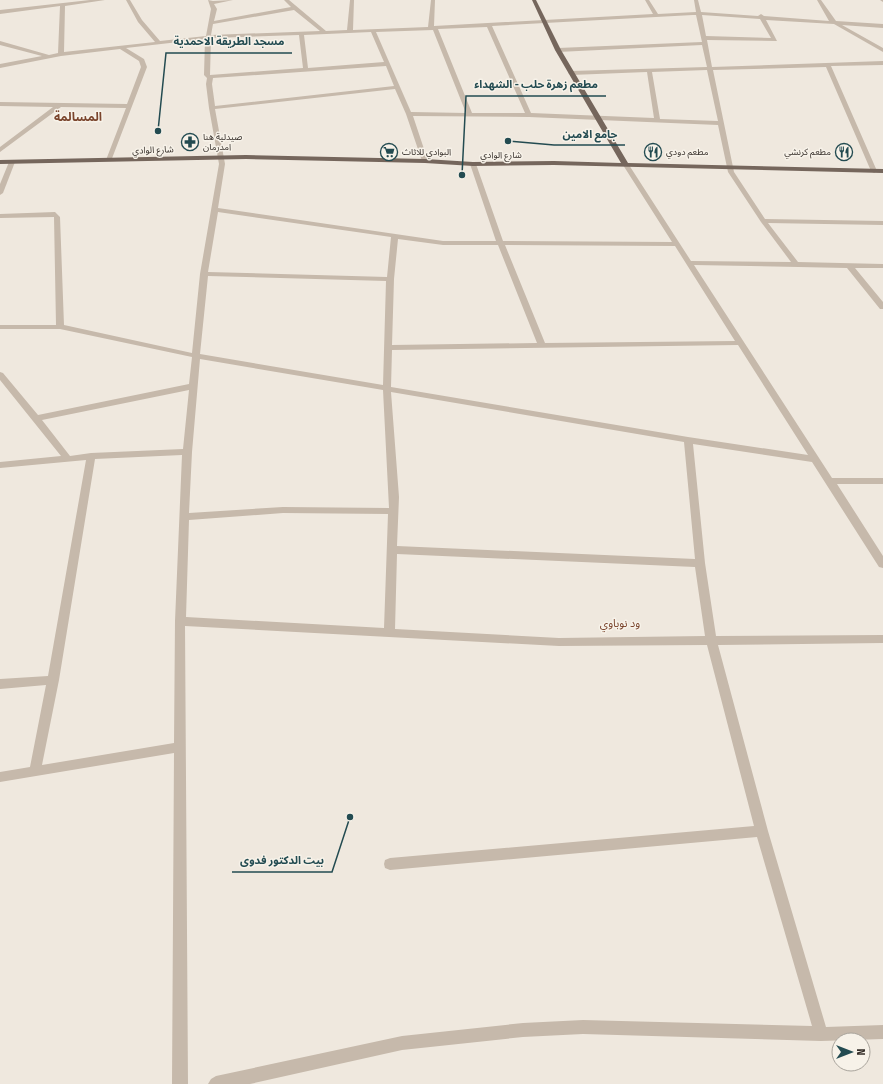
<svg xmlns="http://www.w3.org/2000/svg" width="883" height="1084" viewBox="0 0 883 1084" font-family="'Fira Sans Condensed','Noto Sans Arabic',sans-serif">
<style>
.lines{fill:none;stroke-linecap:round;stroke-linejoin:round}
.minor{fill:#c6b9ab;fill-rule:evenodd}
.major{fill:#75665c;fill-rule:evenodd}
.labels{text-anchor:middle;stroke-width:3;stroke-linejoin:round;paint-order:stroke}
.far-poi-label{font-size:9px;fill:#352e29;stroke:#f7f2e9;text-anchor:start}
.far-street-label{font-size:9px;fill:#352e29;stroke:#f7f2e9}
.neighbourhood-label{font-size:11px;fill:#7a442c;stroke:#f7f2e9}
.far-district-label{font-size:12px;font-weight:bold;fill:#7a442c;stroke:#f7f2e9}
.leader{fill:none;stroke:#234b51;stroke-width:1.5}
.callout-dot{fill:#234b51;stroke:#f7f2e9;stroke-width:1.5}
.callout-label{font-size:11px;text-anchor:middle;font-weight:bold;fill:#234b51;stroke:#f7f2e9;stroke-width:3;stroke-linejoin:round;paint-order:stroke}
</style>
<rect width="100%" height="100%" fill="#efe8de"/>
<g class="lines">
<!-- minor -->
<g class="minor">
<path d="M90,0h15l-40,6 -1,46 91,-10 -17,-20 -12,-22h4l12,20 18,21 46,-5 5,-27 -3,-9 5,1 20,-1 -19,4 3,5 -3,12 77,-14 -7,-7h5l37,31 21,-1 3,-30h4l-1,30 75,-3 3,-27h4l-1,26 219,-12 -8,-14h4l9,14 38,-2 -2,-12h4l3,12 57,4 3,-2 3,2 65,5 -12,-21h4l15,21 47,3v4l-41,-3 41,23v4l-49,-28 -68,-4 11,21 -70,-1 5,27 171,-6v4l-52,1 46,105 -3,2 -3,-2 -45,-104 -113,3 21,102 31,47 118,2v4l-115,-2 30,39 85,2v4h-28l28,34v7h-3l-33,-41 -153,-3 138,213h51v6h-46l46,72v12l-4,-1 -67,-105 -119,-18 12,119 11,73 167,-1v8l-165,2 50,186 58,196 57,-2v14l-62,2 -238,-7 -60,3 -121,13 -152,34h-42l3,-5 5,-3 186,-40 121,-13 60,-3 229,6 -55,-189 -367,33 -5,-2 -1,-4 1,-4 5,-2 364,-32 -47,-181 -148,1 -374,-20 3,458h-16l2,-331 -174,29v-10l30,-5 16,-82 -46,4v-10l48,-3 38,-216 -86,8v-6l61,-6 -61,-76v-8l3,1 35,42 151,-31 3,-27 -132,-28h-60v-4h56l-2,-108 -54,1v-4l55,-2 5,5 4,108 128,28 8,-79 19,-110 -10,-56 -3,-24 1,-6 -3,-3 1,-36 -79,9 18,11 3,8 -36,94 -5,-1 20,-52 -65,-1 -61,45v-5l53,-40 -53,-1v-4l127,2 14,-37 -2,-6 -19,-12 -59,7 -61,12v-4l42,-8 -42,-11v-4l49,14 9,-2 2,-47 -60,8v-4zM294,10l26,21 -109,4 2,-11zM693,15h3l6,27 -144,6 -3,2 3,2 144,-7 5,22 -136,4 -3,2 3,2 76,-3 7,46 -123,-5 -39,-87zM702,15l58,4 11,19 -65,-2zM487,27l38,86h-53l-34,-84zM433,30l33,83 -55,-1 -35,-80zM371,32l13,30 -76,6 -4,-33zM299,35l4,33 -93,7 1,-37zM386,66l8,20 -179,20 -3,-22 1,-6zM707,70l11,51 -58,-2 -8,-47zM395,89l11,25 16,47 3,2 3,-2 -15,-45 116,1 189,8 10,47 33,50 30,40 -100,-1 -62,-96 -3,-2 -3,2 49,77 -169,-1 -27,-77 -3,-2 -3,2 26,77h-53l-225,-33 7,-44 -10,-55zM218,212l173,25 -4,40 -179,-5zM398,239l45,6h55l39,98 -145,2 2,-66zM505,245l170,1 60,95 -190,2zM208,276l178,5 -3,104 -183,-31zM738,345l70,110 -120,-18 -297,-50 1,-37zM200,359l183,31 6,118 -106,-1 -94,6 3,-61zM189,390l-6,59 -92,4 -21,3 -28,-36zM391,392l293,50 11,117 -298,-13 2,-49zM182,455l-7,166 -1,122 -132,22 17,-85 36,-221zM283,513l105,1 -4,114 -198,-11 3,-97zM397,554l298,13 10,69 -146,2 -164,-9z"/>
<path d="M880,0h3v2z"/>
<path d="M12,160l3,2 -12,31 -3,2v-11l9,-22z"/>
</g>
<!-- major -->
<path class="major" d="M532,0h4l25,50 67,113 255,6v4l-329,-8 -81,1 -48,-3 -179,-4 -246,5v-4l246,-5 179,4 48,3 81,-1 67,2 -66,-113z"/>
</g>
<!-- icons -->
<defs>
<g id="pharmacy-ring" transform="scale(0.9)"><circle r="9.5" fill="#f7f2e9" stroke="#234b51" stroke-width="1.5"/><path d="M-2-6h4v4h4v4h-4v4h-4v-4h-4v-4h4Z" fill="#234b51"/></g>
<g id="supermarket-ring" transform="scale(0.9)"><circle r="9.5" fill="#f7f2e9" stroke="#234b51" stroke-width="1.5"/><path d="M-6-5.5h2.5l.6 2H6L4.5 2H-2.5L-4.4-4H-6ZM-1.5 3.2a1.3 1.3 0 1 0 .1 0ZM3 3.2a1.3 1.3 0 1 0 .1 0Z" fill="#234b51"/></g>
<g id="restaurant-ring" transform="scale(0.9)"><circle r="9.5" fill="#f7f2e9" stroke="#234b51" stroke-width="1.5"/><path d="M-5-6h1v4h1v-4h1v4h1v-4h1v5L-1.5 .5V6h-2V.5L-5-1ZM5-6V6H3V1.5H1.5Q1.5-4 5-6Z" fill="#234b51"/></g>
</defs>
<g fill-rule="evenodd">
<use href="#pharmacy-ring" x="190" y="142"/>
<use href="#supermarket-ring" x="389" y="152"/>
<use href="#restaurant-ring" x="653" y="152"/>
<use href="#restaurant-ring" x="844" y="152"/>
</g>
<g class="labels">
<!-- far-poi labels -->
<g class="far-poi-label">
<text x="203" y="140">صيدلية هنا<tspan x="203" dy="10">امدرمان</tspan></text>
<text x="402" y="155">البوادي للاثاث</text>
<text x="666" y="155">مطعم دودي</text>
<text x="831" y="155" text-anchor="end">مطعم كرنشي</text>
</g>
<!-- far-street labels -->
<g class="far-street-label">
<text transform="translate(153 150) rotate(-2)" y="3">شارع الوادي</text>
<text x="501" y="158">شارع الوادي</text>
</g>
<!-- neighbourhood labels -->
<g class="neighbourhood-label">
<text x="620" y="627">ود نوباوي</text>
</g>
<!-- far-district labels -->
<g class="far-district-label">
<text x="78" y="121">المسالمة</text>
</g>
</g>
<!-- callouts -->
<path class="leader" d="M158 131L166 53H292M462 175L466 96H606M508 141L554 145H625M350 817L332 872H232"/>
<g class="callout-dot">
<circle cx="158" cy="131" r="4"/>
<circle cx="462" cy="175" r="4"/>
<circle cx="508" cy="141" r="4"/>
<circle cx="350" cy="817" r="4"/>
</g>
<g class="callout-label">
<text x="229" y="45">مسجد الطريقة الاحمدية</text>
<text x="536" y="88">مطعم زهرة حلب - الشهداء</text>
<text x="590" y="138">جامع الامين</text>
<text x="282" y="864">بيت الدكتور فدوى</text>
</g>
<!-- north arrow -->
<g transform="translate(851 1052) rotate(90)"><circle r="19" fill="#f7f2e9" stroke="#a9a49c"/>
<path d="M0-3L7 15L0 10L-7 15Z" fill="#234b51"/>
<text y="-6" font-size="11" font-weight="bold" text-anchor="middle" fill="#352e29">N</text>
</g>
</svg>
